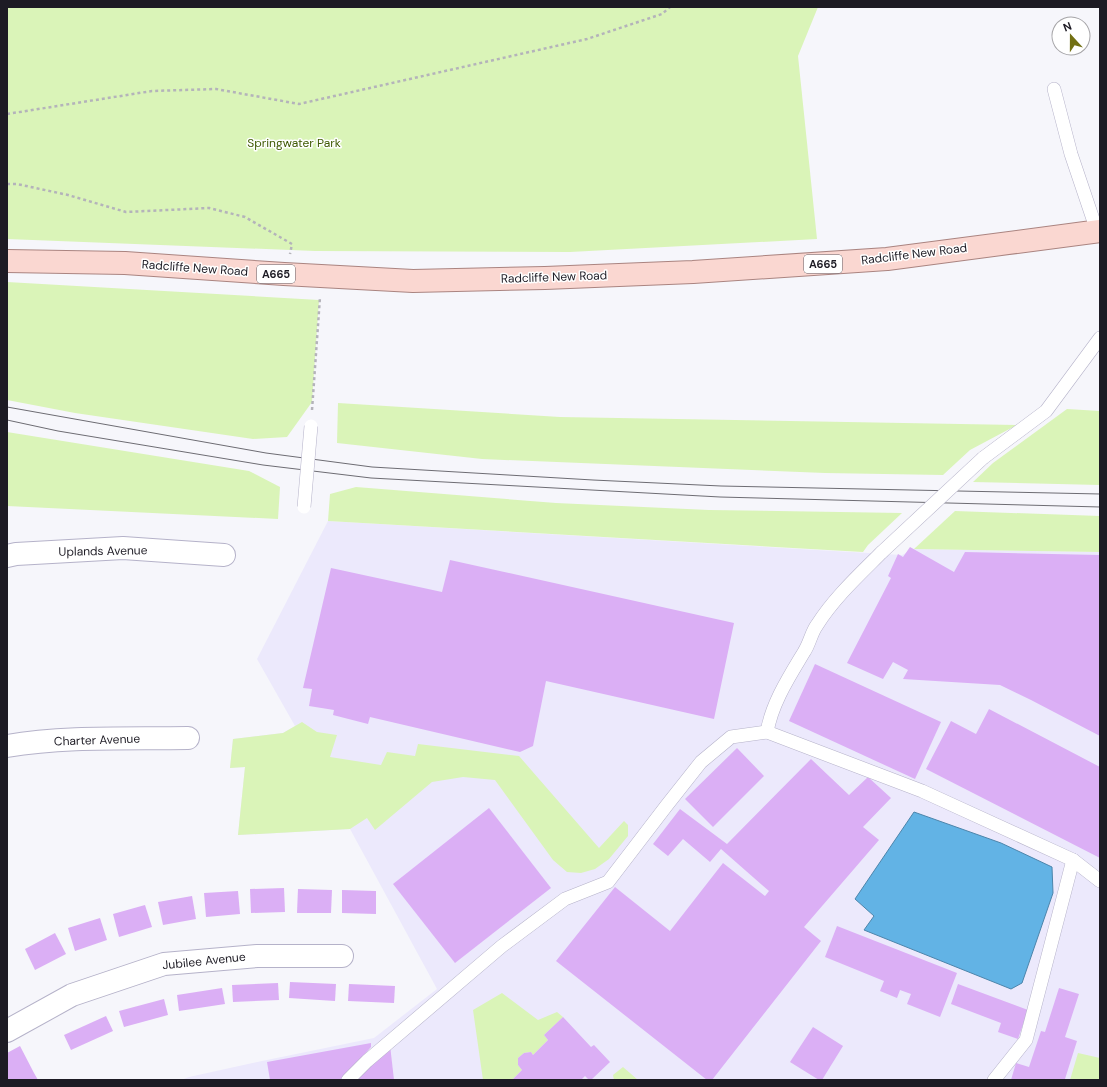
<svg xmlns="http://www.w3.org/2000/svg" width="1107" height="1087" viewBox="0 0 1107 1087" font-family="'DM Sans',sans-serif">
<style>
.built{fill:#ece9fc}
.green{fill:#daf4b8}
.water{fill:#62b3e5;stroke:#4d85ab}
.building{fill:#dbaff5}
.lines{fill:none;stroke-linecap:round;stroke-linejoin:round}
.service-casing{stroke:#b5b2c9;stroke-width:14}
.minor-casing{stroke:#b5b2c9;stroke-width:24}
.primary-casing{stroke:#aa8480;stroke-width:24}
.path{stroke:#b4b3ba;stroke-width:2.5;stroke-dasharray:3 3;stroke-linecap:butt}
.service{stroke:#fff;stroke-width:13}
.minor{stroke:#fff;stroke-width:22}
.primary{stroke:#fad7d1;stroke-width:22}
.tram{stroke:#6d6c73;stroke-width:1}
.service-bridge-casing{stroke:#b5b2c9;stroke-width:14;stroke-linecap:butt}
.service-bridge{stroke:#fff;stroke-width:13}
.labels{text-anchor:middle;stroke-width:3;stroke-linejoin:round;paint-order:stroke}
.shield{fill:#fff;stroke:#615f66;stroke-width:1}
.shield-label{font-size:11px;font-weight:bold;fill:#1d1b24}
.park-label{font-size:12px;fill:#405b04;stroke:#fff}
.street-label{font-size:12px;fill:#1d1b24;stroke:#fff}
</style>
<rect width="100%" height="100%" fill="#f6f6fb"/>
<!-- built -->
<path class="built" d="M328,521l574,34 12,-6 186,3v528h-919l8,-3 73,-16 112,-23 63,-49 -87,-160 -112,6 7,-68 -15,1 3,-29 50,-6 12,-7 -38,-67z"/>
<!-- green -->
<g class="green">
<path d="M7,7h811l-20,49 19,183 -247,13 -255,-1 -308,-12z"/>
<path d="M7,282l312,18 -7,102 -25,35 -34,2 -178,-26 -68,-13z"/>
<path d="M338,403l222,14 457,8 -47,25 -27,25 -118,-2 -343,-14 -145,-16z"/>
<path d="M1067,409l33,2v74l-127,-3 20,-19z"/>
<path d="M7,432l242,39 31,16 -2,32 -271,-13z"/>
<path d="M356,487l200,16 153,7 193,3 -34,32 -5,7 -535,-31 2,-27z"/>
<path d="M955,511l145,5v36l-186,-3z"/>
<path d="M302,722l15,10 20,3 -7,22 51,8 6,-13 28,4 3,-12 101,12 80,92 25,-27 4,4v11l-19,23 -14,10 -14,4 -14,-1 -14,-12 -58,-80 -32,-3 -31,5 -57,48 -8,-12 -17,11 -112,6 7,-68 -15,1 3,-29 50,-6z"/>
<path d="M502,993l36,27 19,-8 6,5 -19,18 4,5 -15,15 -2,-3 -7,1 -6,5v7l4,5 -10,10h-29l-10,-70z"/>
<path d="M1078,1053l22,5v22h-30z"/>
<path d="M623,1067l15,13h-24l-1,-5z"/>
</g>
<!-- water -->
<path class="water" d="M914,812l87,31 51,24 1,26 -31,90 -11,6 -147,-59 10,-14 -19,-17z"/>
<!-- building -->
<g class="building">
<path d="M910,547l44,25 11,-20 135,3v181l-69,-36 -31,-15 -97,-6 5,-9 -15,-8 -10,17 -36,-16 44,-85 -3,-2 10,-22 5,3z"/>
<path d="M450,560l284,63 -20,96 -168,-38 -13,65 -13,6 -150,-35 -2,7 -35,-9 1,-5 -25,-4 3,-17 -9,-1 28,-120 111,24z"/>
<path d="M815,664l126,58 -26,57 -126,-58z"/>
<path d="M989,709l111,58v91l-174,-89 25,-48 25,13z"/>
<path d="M737,748l27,28 -51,51 -28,-28z"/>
<path d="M811,759l38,36 19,-18 23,21 -28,29 16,13 -75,87 17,14 -109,139h-5l-151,-119 59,-74 55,44 53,-68 42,33 4,-5 -48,-42 -11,13 -27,-23 -15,17 -15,-12 27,-35 47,35z"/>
<path d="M489,808l62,80 -96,75 -62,-79z"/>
<path d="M284,888l1,24 -34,1 -1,-24z"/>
<path d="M298,889l34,1 -1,23h-34z"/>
<path d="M342,890l34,1v23l-34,-1z"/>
<path d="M238,891l2,23 -34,3 -2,-24z"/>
<path d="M192,896l4,23 -33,6 -5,-23z"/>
<path d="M145,905l7,22 -33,10 -6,-23z"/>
<path d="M100,918l7,22 -32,11 -7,-23z"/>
<path d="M837,926l120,47 -17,44 -33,-13 4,-10 -11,-4 -3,8 -17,-7 4,-10 -59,-24z"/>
<path d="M55,933l11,21 -31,16 -10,-21z"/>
<path d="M290,982l46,2 -1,17 -46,-3z"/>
<path d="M278,983l1,17 -46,2 -1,-17z"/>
<path d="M349,984l46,2 -1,17 -46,-2z"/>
<path d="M958,984l70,26 -10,29 -20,-7 3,-9 -50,-19z"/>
<path d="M222,988l3,16 -46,7 -2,-16z"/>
<path d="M1059,988l20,6 -14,43 12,4 -12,38 3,1h-57l5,-17 13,4 12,-36 4,1z"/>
<path d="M164,999l4,16 -44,12 -5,-16z"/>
<path d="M106,1016l7,15 -42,19 -7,-15z"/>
<path d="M563,1017l28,30 3,-2 16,17 -19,18h-2l-4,-4 -4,4h-69l10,-10 -4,-5v-7l6,-5 7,-1 2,3 15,-15 -4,-5z"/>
<path d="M813,1027l30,19 -21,34h-3l-29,-18z"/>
<path d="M371,1043v4l-29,33h-72l-3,-18z"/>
<path d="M390,1045l4,35h-41z"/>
<path d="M20,1046l14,27 4,7h-30l-1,-27z"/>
</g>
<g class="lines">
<!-- service casing -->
<g class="service-casing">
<g id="service">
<path d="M1054,89l17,65 26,77"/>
<path d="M983,458l63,-47 54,-73"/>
<path d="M767,732c5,-29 22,-55 37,-80 6,-9 7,-19 13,-27 17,-27 42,-50 65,-73"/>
<path d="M348,1080l19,-19 135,-115 63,-47 43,-17 59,-77 34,-43 30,-25 36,-5 155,59 151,69 27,21"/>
<path d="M994,1080l32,-40 47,-180"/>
</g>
</g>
<!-- minor casing -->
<g class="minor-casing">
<g id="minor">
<path d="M7,556l9,-2 107,-6 101,7"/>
<path d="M7,746c59,-10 121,-7 181,-8"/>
<path d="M7,1031l65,-36 92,-31 93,-8h85"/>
</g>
</g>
<!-- primary casing -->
<g class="primary-casing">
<path id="primary" d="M7,261l118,2 159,11 129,7 132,-3 148,-6 194,-13 213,-28"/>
</g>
<!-- path -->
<g class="path">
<path d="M7,114l145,-23 64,-2 83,15 288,-65 75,-25 8,-7"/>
<path d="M7,184h10l51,11 58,17 83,-4 36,9 47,27 -2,10"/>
<path d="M312,410l8,-113"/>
</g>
<!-- service -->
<use href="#service" class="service"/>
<!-- minor -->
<use href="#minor" class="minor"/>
<!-- primary -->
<use href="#primary" class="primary"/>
<!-- tram -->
<g class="tram">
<path d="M7,407l259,46 106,14 221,13 128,6 379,8"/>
<path d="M7,420l51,11 205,34 108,13 349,19 380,10"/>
</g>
<!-- service-bridge casing -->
<g class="service-bridge-casing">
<g id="service-bridge">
<path d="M304,507l7,-81"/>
<path d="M882,552l101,-94"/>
</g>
</g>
<!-- service-bridge -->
<use href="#service-bridge" class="service-bridge"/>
</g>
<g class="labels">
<!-- shield labels -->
<g class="shield">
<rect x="804" y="255" width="38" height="18" rx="3"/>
<rect x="257" y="265" width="38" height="18" rx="3"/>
</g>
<g class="shield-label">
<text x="823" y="268">A665</text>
<text x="276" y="278">A665</text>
</g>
<!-- park labels -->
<g class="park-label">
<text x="294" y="147">Springwater Park</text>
</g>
<!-- street labels -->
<g class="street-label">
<text transform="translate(914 254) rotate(-7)" y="4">Radcliffe New Road</text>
<text transform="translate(195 268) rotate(4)" y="4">Radcliffe New Road</text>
<text transform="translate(554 277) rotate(-2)" y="4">Radcliffe New Road</text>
<text transform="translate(103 551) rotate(-1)" y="4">Uplands Avenue</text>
<text transform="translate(97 740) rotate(-2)" y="4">Charter Avenue</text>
<text transform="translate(204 961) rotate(-6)" y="4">Jubilee Avenue</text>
</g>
</g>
<!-- border -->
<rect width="1107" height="1087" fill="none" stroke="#1d1b24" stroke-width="16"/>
<!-- north arrow -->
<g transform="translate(1071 36) rotate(339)"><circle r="19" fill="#ffffff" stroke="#a5a4a7"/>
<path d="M0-3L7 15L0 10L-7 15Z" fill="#727013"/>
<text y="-6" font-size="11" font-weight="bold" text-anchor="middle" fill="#1d1b24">N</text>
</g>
</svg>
